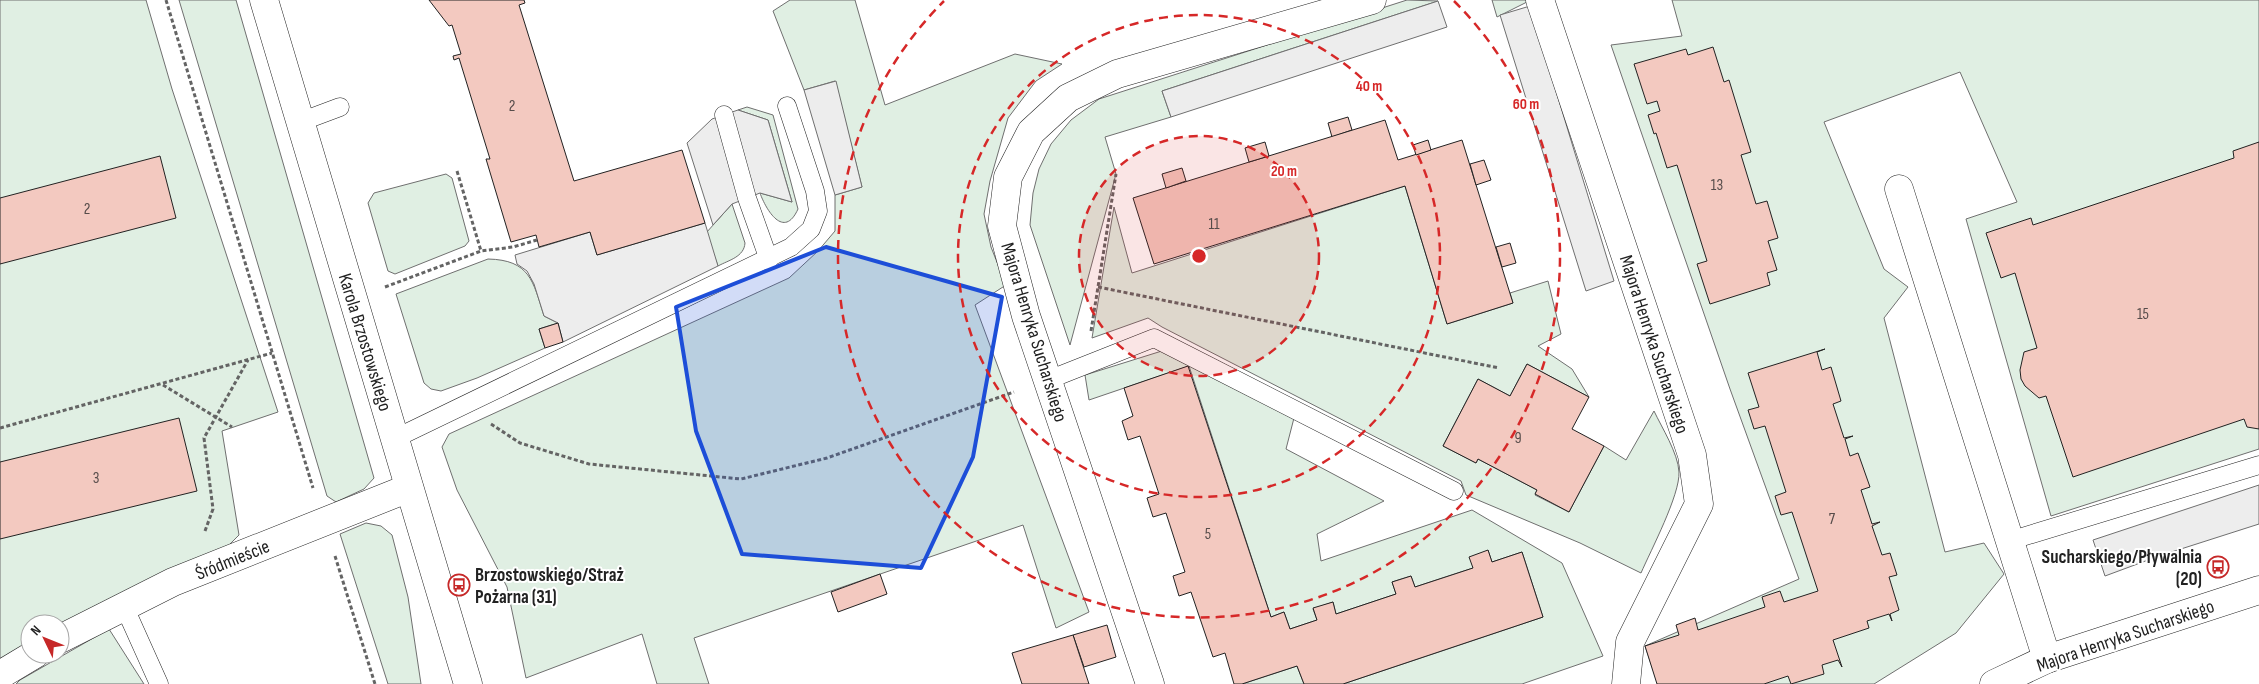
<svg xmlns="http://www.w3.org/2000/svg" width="2259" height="684" viewBox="0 0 2259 684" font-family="'Sofia Sans Condensed',sans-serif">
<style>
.green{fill:#e0efe3;stroke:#6f6f6f}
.parking{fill:#ededed;stroke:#6f6f6f}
.building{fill:#f3c9c0;stroke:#222}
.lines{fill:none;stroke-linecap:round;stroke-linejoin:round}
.lane-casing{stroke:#222;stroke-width:19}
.street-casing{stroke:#222;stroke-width:29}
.primary-casing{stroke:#222;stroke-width:29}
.path{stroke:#646464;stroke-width:3;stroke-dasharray:4 2.5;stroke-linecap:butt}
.lane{stroke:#fff;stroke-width:18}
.street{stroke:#fff;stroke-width:28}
.primary{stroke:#fff;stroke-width:28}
.marked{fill:#1d4ed8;fill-opacity:0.2;stroke:#1d4ed8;stroke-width:4;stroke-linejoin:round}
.ring{fill:none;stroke:#d62828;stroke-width:2.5;stroke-dasharray:9 6}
.labels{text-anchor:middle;stroke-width:4;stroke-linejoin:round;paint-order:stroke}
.number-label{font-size:16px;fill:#564c4a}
.street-label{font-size:19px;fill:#222;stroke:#fff}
.poi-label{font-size:19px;font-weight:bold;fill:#222;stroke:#fff;text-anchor:end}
.centre{fill:#d62828;stroke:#fff;stroke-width:2.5}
.ring-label{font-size:15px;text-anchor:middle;font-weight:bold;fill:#d62828;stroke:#fff;stroke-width:4;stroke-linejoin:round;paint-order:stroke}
</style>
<rect width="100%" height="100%" fill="#fff"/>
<!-- green -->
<g class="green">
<path d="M0,0h146l26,89 106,323 -56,19 17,104 -19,19 -160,70h-30v23l-30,17z"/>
<path d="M179,0h57l138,478 -10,11 -28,13 -9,-6z"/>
<path d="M790,0h65l30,105 130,-51 47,10 -26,17 -28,37 -18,63 -6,33 7,33 15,38 -31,20 114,307 -33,16 -33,-103 -329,113 15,46h-52l-15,-50 -116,44 -19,-91 -50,-97 -15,-43 7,-13 340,-156 29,-27 17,-20v-36l27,-8 -27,-106 -31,9 -31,-79z"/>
<path d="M1407,0l31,1 -276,90 9,26 -66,20 11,37 -46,171 -40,-120 3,-32 6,-24 12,-25 20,-24 28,-21z"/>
<path d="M1492,0h39l-34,17z"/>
<path d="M1672,0h587v449l-208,67 -85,-297 51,-17 -57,-130 -136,50 60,147 24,18 -24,31 61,234 39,-9 20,31 -48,59 -82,51h-216l-13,-38 154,-67 -69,-190 -119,-344 71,-9z"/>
<path d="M747,107l26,8 25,94c-14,31 -32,1 -38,-16l32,9 -24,-82 -30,-10z"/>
<path d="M446,174l6,4 17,63 -4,5 -70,28 -7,-3 -20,-68 6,-10z"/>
<path d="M1405,186l42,138 66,-21 -3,-10 38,-12 13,53 -23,12 34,23 17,28 -62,-33 -17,32 -32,-17 -35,67 33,17 2,-4 59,31 -2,5 34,17 35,-66 22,14 28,-49c8,17 24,42 25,61 1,23 -28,78 -38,101l-61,-30 -114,-48 -5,-14 -299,-154 -14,-9 -56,20 22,-131 18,66z"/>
<path d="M732,204l13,39c-1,14 -16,17 -27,23l-12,-33z"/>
<path d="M488,259c42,1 45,22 56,57l14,7 -19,6 6,19 -68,30 -36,13 -10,-2 -7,-6 -28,-89z"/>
<path d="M1165,350l129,68 -8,31 98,52 -67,33 4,27 151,-51 90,53 41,93 -81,28h-179l200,-67 -21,-65 -30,10 -4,-12 -15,18 -58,19 -4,-11 -19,6 4,12 -60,20 -3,-12 -20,7 4,11 -27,9 -6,-17 -13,5 -82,-251 -100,34 -4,-25z"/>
<path d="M366,523l15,3 11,9 16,62 13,87h-33l-48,-150z"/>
<path d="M109,629l35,55h-128l4,-4z"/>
<path d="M1297,666l7,18h-62z"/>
</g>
<!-- parking -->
<g class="parking">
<path d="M1438,1l9,26 -276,90 -9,-26z"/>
<path d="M1530,6l84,275 -28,10 -86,-276z"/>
<path d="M836,81l26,106 -27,8 -31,-105z"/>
<path d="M738,110l30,10 24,82 -32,-9 -28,11 -19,21 -26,-82 25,-24z"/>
<path d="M705,223l13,43 -155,76 -5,-19 -14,-7 -10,-32 -7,-13 -10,-7 -2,-9 75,-23 7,23z"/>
<path d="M2259,485v39l-100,32 -54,20 -12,-36z"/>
</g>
<!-- building -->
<g class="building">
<path d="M429,0h95l1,3 -6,2 55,176 108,-31 23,73 -108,32 -7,-23 -51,15 -3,-12 -25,7 -25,-83h4l-31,-101 -5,2 -1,-4 8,-2 -9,-29 -3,1z"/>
<path d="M1713,47l11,35 5,-2 22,72 -10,3 15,49 11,-3 11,37 -10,3 9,29 -10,3 3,12 -60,19 -13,-40 10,-3 -30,-96 -10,3 -11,-35 -2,1 -6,-19 12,-4 -3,-10 -10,3 -13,-40 52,-15 2,6z"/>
<path d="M1348,117l4,13 -20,7 -4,-14z"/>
<path d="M1385,120l13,40 64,-20 51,163 -66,21 -42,-138 -251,78 -21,-66z"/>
<path d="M1428,140l3,10 -15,5 -3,-10z"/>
<path d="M1265,142l4,14 -20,6 -4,-14z"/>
<path d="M2259,142v287l-12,-2 -3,-8 -171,58 -27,-81 -7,2 -14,-12 -4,-7 -1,-9 4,-18 13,-4 -22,-75 -14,5 -15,-45 45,-15 2,7 201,-67 -1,-7z"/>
<path d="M160,156l16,62 -176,46v-66z"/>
<path d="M1484,160l7,20 -15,5 -6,-21z"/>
<path d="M1182,168l4,13 -20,7 -4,-14z"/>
<path d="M1510,243l6,20 -14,4 -6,-20z"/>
<path d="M558,323l5,19 -18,6 -6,-19z"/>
<path d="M1825,349l-8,3 5,18 9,-3 10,34 -8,3 11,34 9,-2 -8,3 5,17 8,-3 12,34 -9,3 11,34 8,-2 -8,4 10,29 8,-2 7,22 -8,2 10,33 -9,4 2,7 -3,-7 -22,7 2,7 -36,12 9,27 -4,-7 -16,5 2,9 -33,10 -3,-8 -24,8h-107l-12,-38 34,-11 -3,-10 19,-7 3,12 67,-23 -3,-10 18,-6 4,11 34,-11 -26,-79 -11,3 -6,-19 11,-4 -21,-66 -11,3 -6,-19 11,-3 -11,-34z"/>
<path d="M1527,364l62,33 -17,32 32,17 -35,66 -34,-18 2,-4 -59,-31 -2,4 -33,-17 35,-67 32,17z"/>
<path d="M1188,366l83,251 13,-5 6,17 27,-9 -4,-12 20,-6 3,12 60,-20 -4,-12 19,-6 4,11 58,-19 -4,-11 19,-7 4,12 30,-10 21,65 -200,67h-39l-7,-18 -55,18h-8l-9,-31 -12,4 -22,-65 -12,4 -6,-20 12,-4 -19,-59 -13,4 -6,-19 12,-4 -19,-58 -12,4 -6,-19 11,-5 -9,-28z"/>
<path d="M179,418l18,73 -197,48v-77z"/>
<path d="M880,574l7,20 -49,18 -7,-20z"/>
<path d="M1107,625l9,32 -32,10 -11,-32z"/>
<path d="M1073,635l16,49h-67l-10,-31z"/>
</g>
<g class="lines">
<!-- lane casing -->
<g class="lane-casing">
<g id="lane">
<path d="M724,115l23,83 22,62"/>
<path d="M300,122l40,-15"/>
<path d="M1048,380l106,-42 300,153"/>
<path d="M394,439l397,-192 20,-18 7,-18 -3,-20 -28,-85"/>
<path d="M2009,541l250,-76"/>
<path d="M124,606l35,78"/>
</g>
</g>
<!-- street casing -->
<g class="street-casing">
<g id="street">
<path d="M1540,0l152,455 7,49 -69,138 -4,42"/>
<path d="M1899,189l148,470"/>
<path d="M60,639l113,-57 236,-94"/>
<path d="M0,675l35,-21"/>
<path d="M1150,684l-124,-368 -24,-90 6,-49 23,-45 37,-34 49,-24 255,-74"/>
<path d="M1994,684l53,-25 212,-69"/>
</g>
</g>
<!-- primary casing -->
<g class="primary-casing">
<path id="primary" d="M264,0l204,684"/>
</g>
<!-- path -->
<g class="path">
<path d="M166,0l147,488"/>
<path d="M457,171l24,80"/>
<path d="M385,287l96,-36 32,-4 24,-7"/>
<path d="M1098,287l401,81"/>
<path d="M1091,331l25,-157"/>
<path d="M163,385l69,42"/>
<path d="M491,424l29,19 69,21 152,15 86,-21 187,-66"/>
<path d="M0,428l272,-75"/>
<path d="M205,531l8,-22 -9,-71 44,-78"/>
<path d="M335,556l40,128"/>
</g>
<!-- lane -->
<use href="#lane" class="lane"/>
<!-- street -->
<use href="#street" class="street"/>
<!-- primary -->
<use href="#primary" class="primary"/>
</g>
<!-- marked area -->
<path class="marked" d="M826,247l176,50 -29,160 -52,111 -179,-14 -46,-123 -20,-124z"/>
<!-- distance rings -->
<circle cx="1199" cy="256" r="120" fill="#d62828" fill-opacity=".12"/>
<g class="ring">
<circle cx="1199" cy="256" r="120"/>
<circle cx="1199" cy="256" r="241"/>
<path d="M1454 1A361 361 0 1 1 944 1"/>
</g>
<!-- icons -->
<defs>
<g id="bus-ring" transform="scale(1.125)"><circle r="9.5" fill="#fff" stroke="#c62828" stroke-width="1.5"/><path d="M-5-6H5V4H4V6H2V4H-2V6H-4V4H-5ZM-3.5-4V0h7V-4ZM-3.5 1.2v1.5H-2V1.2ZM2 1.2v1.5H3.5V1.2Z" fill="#c62828"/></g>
</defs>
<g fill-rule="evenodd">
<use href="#bus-ring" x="2218" y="567"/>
<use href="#bus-ring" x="459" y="585"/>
</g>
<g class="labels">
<!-- number labels -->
<g class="number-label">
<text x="512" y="111">2</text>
<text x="1717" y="190">13</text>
<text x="87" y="214">2</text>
<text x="1214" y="229">11</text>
<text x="2143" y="319">15</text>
<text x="1518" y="443">9</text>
<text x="96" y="483">3</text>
<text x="1832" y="524">7</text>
<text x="1208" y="539">5</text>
</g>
<!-- street labels -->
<g class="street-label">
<text transform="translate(1035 332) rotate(73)" y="7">Majora Henryka Sucharskiego</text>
<text transform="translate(366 342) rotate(73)" y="7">Karola Brzostowskiego</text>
<text transform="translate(1655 344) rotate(72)" y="7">Majora Henryka Sucharskiego</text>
<text transform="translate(232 559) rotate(-22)" y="7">Śródmieście</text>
<text transform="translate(2125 635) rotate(-19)" y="7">Majora Henryka Sucharskiego</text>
</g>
<!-- poi labels -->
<g class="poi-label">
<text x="2202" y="563">Sucharskiego/Pływalnia<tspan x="2202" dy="22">(20)</tspan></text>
<text x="475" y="581" text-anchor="start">Brzostowskiego/Straż<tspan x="475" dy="22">Pożarna (31)</tspan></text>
</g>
</g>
<circle cx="1199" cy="256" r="8" class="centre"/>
<g class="ring-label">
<text x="1369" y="91">40 m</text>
<text x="1526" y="109">60 m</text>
<text x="1284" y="176">20 m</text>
</g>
<!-- north arrow -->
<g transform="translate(45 639) rotate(313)"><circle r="24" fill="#ffffff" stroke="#a7a7a7"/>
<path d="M0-4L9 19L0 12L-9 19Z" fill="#c62828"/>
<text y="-8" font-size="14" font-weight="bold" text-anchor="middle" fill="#222222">N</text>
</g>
</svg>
